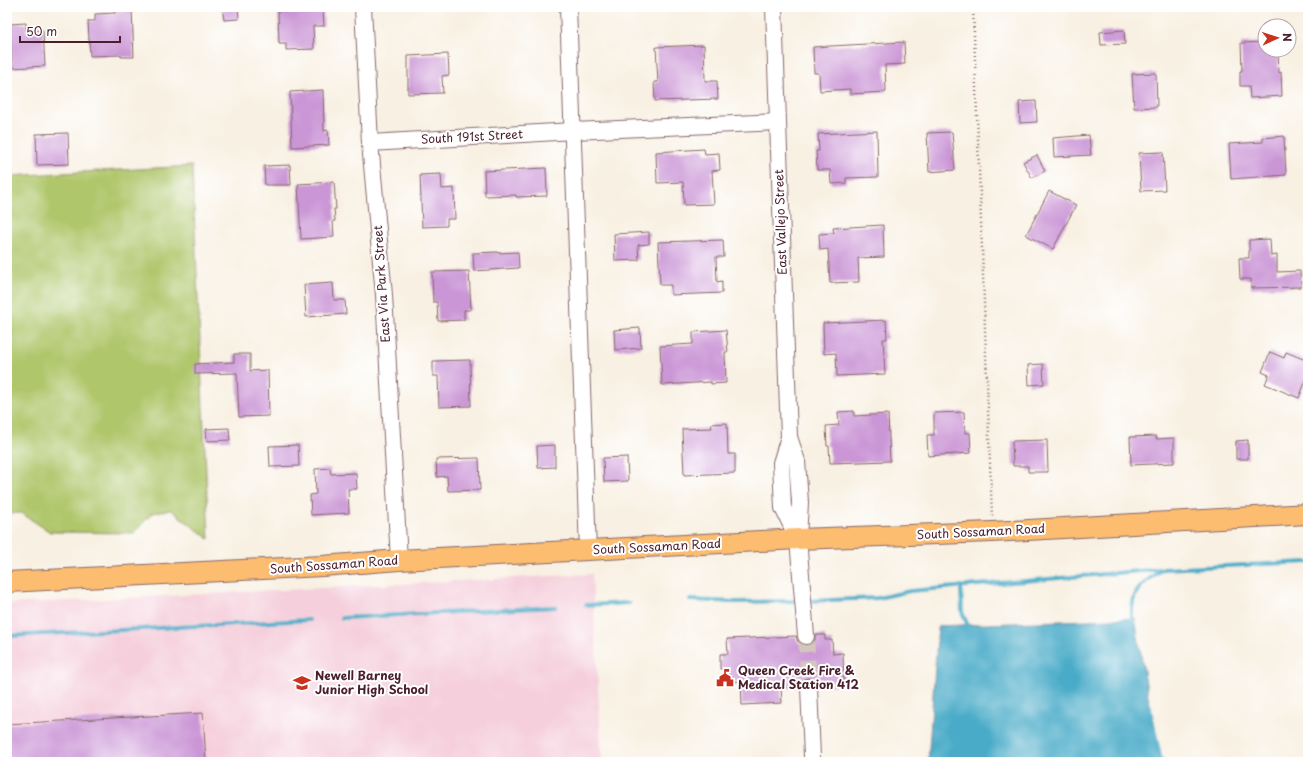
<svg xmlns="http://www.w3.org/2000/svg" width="1315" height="769" viewBox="0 0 1315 769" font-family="'Playpen Sans',sans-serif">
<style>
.built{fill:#f5cfdb}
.green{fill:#afc66b;stroke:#7c724b}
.water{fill:#49abc8;stroke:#4a657a}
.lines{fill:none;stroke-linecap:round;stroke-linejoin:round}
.stream{stroke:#49abc8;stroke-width:4}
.building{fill:#cb96d6}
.minor-tunnel{stroke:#d5c6bd;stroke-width:16;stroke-dasharray:16 8;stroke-linecap:butt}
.minor-casing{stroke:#87686b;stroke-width:18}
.major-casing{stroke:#87686b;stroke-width:22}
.path{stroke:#87686b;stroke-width:2.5;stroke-dasharray:1 3;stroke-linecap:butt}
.minor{stroke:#fff;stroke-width:16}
.major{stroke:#fcbd6f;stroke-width:20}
.labels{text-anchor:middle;stroke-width:4;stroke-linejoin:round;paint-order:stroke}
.street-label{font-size:12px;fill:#4a1f2b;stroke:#fff}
.poi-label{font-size:12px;font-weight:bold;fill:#4a1f2b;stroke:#fff;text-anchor:start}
</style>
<rect width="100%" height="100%" fill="#fff"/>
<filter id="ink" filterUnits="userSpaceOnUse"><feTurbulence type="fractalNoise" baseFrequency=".025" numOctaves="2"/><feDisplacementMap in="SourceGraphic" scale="8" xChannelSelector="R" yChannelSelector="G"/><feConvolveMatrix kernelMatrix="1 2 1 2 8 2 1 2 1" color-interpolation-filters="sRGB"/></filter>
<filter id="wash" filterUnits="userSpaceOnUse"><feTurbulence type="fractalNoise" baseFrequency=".012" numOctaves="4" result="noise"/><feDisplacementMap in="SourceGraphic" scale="16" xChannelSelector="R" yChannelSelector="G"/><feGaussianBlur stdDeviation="0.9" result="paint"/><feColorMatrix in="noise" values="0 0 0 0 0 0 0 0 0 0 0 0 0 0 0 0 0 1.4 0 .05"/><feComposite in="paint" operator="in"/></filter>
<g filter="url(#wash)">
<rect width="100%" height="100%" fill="#f8f0e2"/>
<!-- built -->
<path class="built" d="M592,574l10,188h-595v-158z"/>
<!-- green -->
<path class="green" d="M192,166l17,373 -38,-29 -19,3 -18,20 -84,-1 -29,-19 -14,1v-338z"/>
<!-- water -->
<path class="water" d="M1135,618l24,144h-231l10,-136z"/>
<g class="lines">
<!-- stream -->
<g class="stream">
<path d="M961,586l1,26 7,16"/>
<path d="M690,600l45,2 65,-1"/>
<path d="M806,601l72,-3 32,-7 252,-22 146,-7"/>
<path d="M586,605l43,-2"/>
<path d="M342,618l214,-11"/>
<path d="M1132,623c-2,-31 6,-36 29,-53"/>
<path d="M7,636l302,-16"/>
<path d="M1149,704l12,58"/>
</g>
</g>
<g id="blocks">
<!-- building -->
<g class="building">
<path d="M222,7h16l1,12 -15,1z"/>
<path d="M323,9l1,17h-11l1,23 -28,1v-6h-7l-1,-33z"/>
<path d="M132,10l2,47h-13v-2l-31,1 -2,-35h7v-7l20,-1v-2z"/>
<path d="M26,23v8l17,-1 2,36 -33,2 -2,-44z"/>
<path d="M1124,30l1,14 -24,1 -1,-13z"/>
<path d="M904,42l1,22 -20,1 1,27 -36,2v-5l-30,2 -1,-18h-5l-1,-26z"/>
<path d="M1265,42v8h13l1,23 2,-1 1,24 -32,2 -1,-12h-9v-15h2l-1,-28z"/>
<path d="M704,45l1,36h12l1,18 -63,2 -1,-19h4l-2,-35z"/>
<path d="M448,54l1,21 -7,1 1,17 -35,1v-38z"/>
<path d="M1156,73l1,34 -23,1 -2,-34z"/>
<path d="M323,90l1,41 4,-1 1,15 -37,2 -2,-55z"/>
<path d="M1036,101l1,21 -17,1 -1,-21z"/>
<path d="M877,131l1,46 -32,1v5l-15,1 -1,-14h-13l-1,-19h3l-1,-17z"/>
<path d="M952,132l3,38 -26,2 -2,-39z"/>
<path d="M68,133l1,31 -32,1 -1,-31z"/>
<path d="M1089,135l2,20 -37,2 -1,-19z"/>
<path d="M1284,136l2,39 -55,4 -2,-35 34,-2v-4z"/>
<path d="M704,149l1,5 14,-1 1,17 -8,1 2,33 -30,1 -1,-23 -26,1 -1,-31z"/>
<path d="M1163,152l2,38 -24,1 -2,-38z"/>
<path d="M1037,155l8,16 -13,7 -9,-16z"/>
<path d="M290,165l1,20h-26l-1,-19z"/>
<path d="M546,168l1,28 -31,1v-2l-31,1 -1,-25z"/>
<path d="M441,174l1,15 12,-1 1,31h-8v7l-25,1 -2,-52z"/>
<path d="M334,182l2,27h-2l1,12h-2l1,16 -33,2 -3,-55z"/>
<path d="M1049,191l27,14 -23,44 -27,-14z"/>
<path d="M883,225l1,32 -26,1 1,24 -29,1 -2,-34 -8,1 -1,-16 15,-1 -1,-5z"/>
<path d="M649,232v12l-11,1 1,15 -24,1 -1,-27z"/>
<path d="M1270,239l1,17 6,-1v17l23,-1 1,16 -50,1v-9h-11l-1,-21h10v-18z"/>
<path d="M723,240l1,17h-8l1,25 5,-1v12l-51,2v-10h-11l-2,-43z"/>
<path d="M498,252v1l20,-1 1,16 -45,3 -1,-18z"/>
<path d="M469,271l2,39h-7v10l-26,1 -1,-19h-4l-1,-30z"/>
<path d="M333,283l1,17h11l1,14 -40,3 -2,-32z"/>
<path d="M886,320l1,19h-4l2,35 -48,2 -1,-23 -12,1 -1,-31z"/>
<path d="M640,328l1,20 -26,2 -1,-20z"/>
<path d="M726,330l2,22h-3l1,31 -15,1v-2l-49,3 -2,-39 33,-2v-12z"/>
<path d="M1270,352l14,6 2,-6 22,9v14l-9,23 -34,-14 4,-9 -7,-3z"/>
<path d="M234,354h16v17l18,-1 1,46 -30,1 -2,-44 -42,1v-10l39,-2z"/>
<path d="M470,360l1,46 -32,1 -1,-31h-5v-15z"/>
<path d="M1043,364l1,20 -15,1 -1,-20z"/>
<path d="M854,411v5l34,-2 2,47 -60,2 -1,-17h-2l-1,-20 13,-1 -1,-13z"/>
<path d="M964,412l1,21h5l1,20 -43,3 -1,-21h7v-22z"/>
<path d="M727,423l1,31h7v19l-51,2 -2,-46 30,-1 -1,-4z"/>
<path d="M229,428l1,12 -23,1 -1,-12z"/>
<path d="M1156,436v3l18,-1v25l-43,2 -1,-28z"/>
<path d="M1047,440l1,32h-20v-6h-15l-1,-25z"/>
<path d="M1248,440v19h-12v-18z"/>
<path d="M298,445l1,21 -29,1 -1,-21z"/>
<path d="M555,445v22l-17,1 -1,-22z"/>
<path d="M627,457l1,24 -24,1 -1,-24z"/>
<path d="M479,458l1,32 -32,1 -1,-15 -10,1 -1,-18z"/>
<path d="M330,468l1,6 25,-1 1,16h-9l1,24 -38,2 -1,-20 6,-1 -1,-25z"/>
<path d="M815,635h10v5h7l1,14 10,-1 1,32 -26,1 -1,-4 -3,-3 -6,-1 -4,1 -3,3 -1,5 -19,1 1,15 -40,2 -1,-24 -12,1 -1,-13h-8v-15h8l-1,-15 69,-3 2,6 4,2 4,1 6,-1 3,-4z"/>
<path d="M203,713l3,49h-199v-38z"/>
</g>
</g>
</g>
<g filter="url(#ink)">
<use href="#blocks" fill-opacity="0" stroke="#87686b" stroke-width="1"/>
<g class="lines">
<!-- minor-tunnel -->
<path class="minor-tunnel" d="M806,636l3,51"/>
<!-- minor casing -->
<g class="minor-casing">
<g id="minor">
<path d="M363,7l7,136 14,152 15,265"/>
<path d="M568,7l20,544"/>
<path d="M774,7l15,430 8,24 3,41 -2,37 8,97"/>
<path d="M370,143l203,-12 205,-9"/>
<path d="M789,437l-8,26 2,45 14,29"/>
<path d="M809,687l3,69"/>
</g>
</g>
<!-- major casing -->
<g class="major-casing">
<path id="major" d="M7,582l315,-16 77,-6 399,-21 194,-7 316,-18"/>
</g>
<!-- path -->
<path class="path" d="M973,7l19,509"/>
<!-- minor -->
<use href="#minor" class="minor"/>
<!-- major -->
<use href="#major" class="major"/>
</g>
</g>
<!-- icons -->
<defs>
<g id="civic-bare" transform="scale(1.38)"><path d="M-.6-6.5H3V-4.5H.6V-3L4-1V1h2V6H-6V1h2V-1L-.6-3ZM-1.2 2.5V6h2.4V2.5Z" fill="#c8321e" stroke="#fff" stroke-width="2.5" paint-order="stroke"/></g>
<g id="school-bare" transform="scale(1.38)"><path d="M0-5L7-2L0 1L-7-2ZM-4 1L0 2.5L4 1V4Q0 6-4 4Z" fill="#c8321e" stroke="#fff" stroke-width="2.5" paint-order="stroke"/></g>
</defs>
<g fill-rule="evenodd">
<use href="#civic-bare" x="725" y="678"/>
<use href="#school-bare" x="302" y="683"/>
</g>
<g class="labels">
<!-- street labels -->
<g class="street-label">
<text transform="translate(472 137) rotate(-3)" y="4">South 191st Street</text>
<text transform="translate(781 222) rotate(-92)" y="4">East Vallejo Street</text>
<text transform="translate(382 284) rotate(-94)" y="4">East Via Park Street</text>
<text transform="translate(981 532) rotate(-3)" y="4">South Sossaman Road</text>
<text transform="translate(657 547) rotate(-3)" y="4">South Sossaman Road</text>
<text transform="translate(334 565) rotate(-4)" y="4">South Sossaman Road</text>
</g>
<!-- poi labels -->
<g class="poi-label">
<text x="738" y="675">Queen Creek Fire &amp;<tspan x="738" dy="14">Medical Station 412</tspan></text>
<text x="315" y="680">Newell Barney<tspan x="315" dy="14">Junior High School</tspan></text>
</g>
</g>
<!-- margin -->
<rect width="1315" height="769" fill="none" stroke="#fff" stroke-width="24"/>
<!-- north arrow -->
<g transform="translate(1277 38) rotate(87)"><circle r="19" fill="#ffffff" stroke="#b7a5aa"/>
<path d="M0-3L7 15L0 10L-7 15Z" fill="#c8321e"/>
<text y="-6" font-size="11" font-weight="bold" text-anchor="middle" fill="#4a1f2b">N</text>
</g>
<!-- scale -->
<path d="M20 36v6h100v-6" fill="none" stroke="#4a1f2b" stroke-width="2"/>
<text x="26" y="36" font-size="12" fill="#4a1f2b" stroke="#ffffff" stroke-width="3" paint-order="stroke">50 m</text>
</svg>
